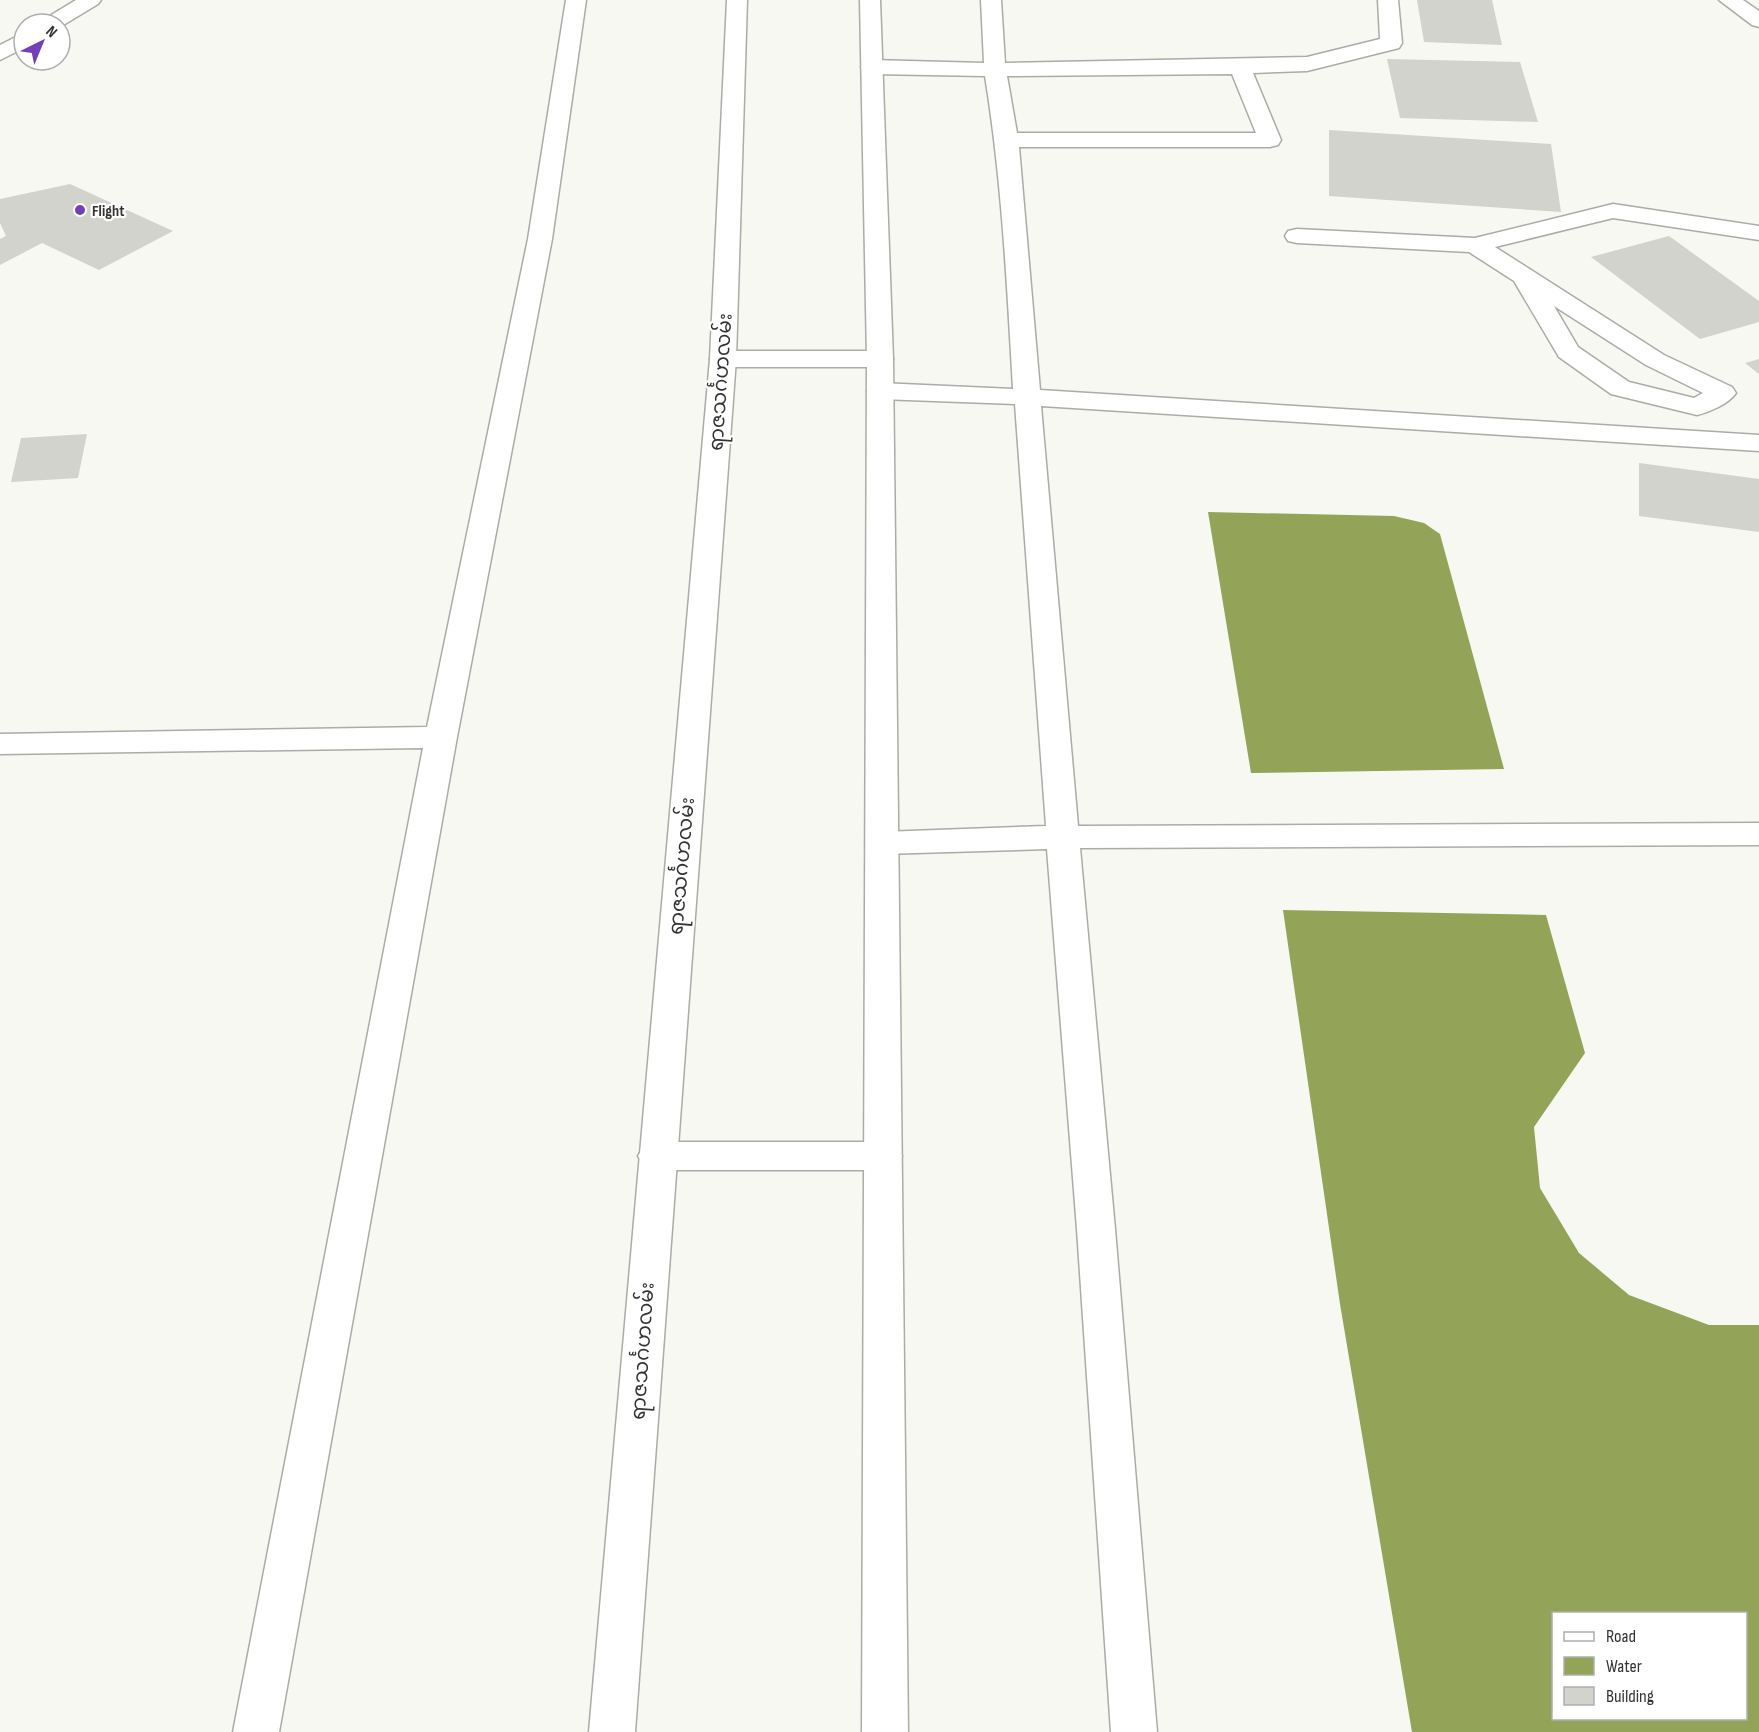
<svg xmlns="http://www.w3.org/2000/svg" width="1759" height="1732" viewBox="0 0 1759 1732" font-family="'Sofia Sans Condensed','Noto Sans Myanmar',sans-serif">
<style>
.water{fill:#93a458;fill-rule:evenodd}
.building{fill:#d1d3cc}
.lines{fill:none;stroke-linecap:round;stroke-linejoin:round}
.street-casing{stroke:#aaaca5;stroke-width:3}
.primary-casing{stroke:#aaaca5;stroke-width:3}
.highway-casing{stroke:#aaaca5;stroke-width:3}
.street{fill:#fff;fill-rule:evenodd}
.primary{fill:#fff;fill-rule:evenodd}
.highway{fill:#fff;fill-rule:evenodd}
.poi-dot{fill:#7340b7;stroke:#fff;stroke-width:2}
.labels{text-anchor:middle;stroke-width:4.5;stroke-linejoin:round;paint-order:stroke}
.far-poi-label{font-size:16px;font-weight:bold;fill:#333431;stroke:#fff;text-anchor:start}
.street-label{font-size:20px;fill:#333431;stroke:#fff}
</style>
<rect width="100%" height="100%" fill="#f6f8f1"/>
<!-- water -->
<g class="water">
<path d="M1208,512l186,4 30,7 16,11 64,235 -253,4z"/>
<path d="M1283,910l263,5 39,138 -51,74 6,61 39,65 50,42 80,30h50v407h-347l-72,-428zM1554,1614h192v104h-192z"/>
</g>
<!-- building -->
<g class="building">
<path d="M1417,0h75l10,45 -78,-3z"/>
<path d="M1387,59l133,3 18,60 -138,-4z"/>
<path d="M1329,130l222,14 10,68 -232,-16z"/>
<path d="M70,184l103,47 -74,39 -57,-27 -42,22v-26l6,-3 -6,-13v-24z"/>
<path d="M1669,236l90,65v21l-59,17 -109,-82z"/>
<path d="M1759,359v15l-14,-11z"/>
<path d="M87,434l-9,44 -67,4 10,-44z"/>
<path d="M1639,463l120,16v53l-120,-16z"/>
</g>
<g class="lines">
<!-- street casing -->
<g class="street-casing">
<g id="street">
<path d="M76,0h25l-3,4 -38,23v-3h-21l4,-4z"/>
<path d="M566,0h20l-34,239 -95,498 -178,995h-46l190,-984 -423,6v-20l427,-7 101,-488z"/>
<path d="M981,0h20l4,63 302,-6 73,-18 -2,-39h20l4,43 -3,5 -92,23 -54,2 28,67 -3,5 -8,2h-251l21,243 719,45v16l-718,-45 37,420 681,-3v22l-679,3 35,381 42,503h-46l-34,-503 -30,-380 -165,5 -12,-3 -4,-8 4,-8 12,-3 164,-6 -31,-422 -135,-5 -9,-2 -4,-6 4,-6 9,-2 133,6c-6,-105 -11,-209 -28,-313l-113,-2 -8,-2 -3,-5 3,-5 8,-2 112,3zM1232,74l24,59h-239l-10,-57z"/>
<path d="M1719,0h24l16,11v16l-7,-2z"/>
<path d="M24,33v15l-24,12v-15z"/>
<path d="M1613,204l146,22v14l-146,-22 -118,29 169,108 68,32 4,6c-8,11 -26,19 -39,22l-86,-21 -52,-37 -45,-76 -45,-29 -172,-9 -9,-2 -3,-5 3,-5 9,-2 178,9zM1554,306l92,59 57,28 -9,5 -65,-16 -51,-35z"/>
</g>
</g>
<!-- primary casing -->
<g class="primary-casing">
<g id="primary">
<path d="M727,0h20l-11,359 -101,1373h-46l121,-1373z"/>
<path d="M860,0h20l13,359 15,1373h-46l5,-1373z"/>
</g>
</g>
<!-- highway casing -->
<g class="highway-casing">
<g id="highway">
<path d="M723,351h157l9,3 4,5 -4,5 -9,3h-157l-9,-3 -4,-5 4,-5z"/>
<path d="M657,1142h226l13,4 6,10 -6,10 -13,4h-226l-13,-4 -6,-10 6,-10z"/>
</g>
</g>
<!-- street -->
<use href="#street" class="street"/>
<!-- primary -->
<use href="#primary" class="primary"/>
<!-- highway -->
<use href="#highway" class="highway"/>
</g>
<!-- markers -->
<circle class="poi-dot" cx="80" cy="210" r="6"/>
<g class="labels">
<!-- far-poi labels -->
<g class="far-poi-label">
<text x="92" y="216">Flight</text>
</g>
<!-- street labels -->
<g class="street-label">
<text transform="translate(720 382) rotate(-86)" y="7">ရာဇသင်္ဂဟလမ်း</text>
<text transform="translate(681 866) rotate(-85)" y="7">ရာဇသင်္ဂဟလမ်း</text>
<text transform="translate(642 1351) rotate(-86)" y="7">ရာဇသင်္ဂဟလမ်း</text>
</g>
</g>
<!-- legend -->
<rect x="1552" y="1612" width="195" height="108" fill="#ffffff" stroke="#adaead" stroke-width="1.5"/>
<rect x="1564" y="1632" width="30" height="9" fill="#ffffff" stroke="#adaead" stroke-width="1.5"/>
<text x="1606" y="1642" font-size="18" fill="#333431">Road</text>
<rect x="1564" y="1657" width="30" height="18" fill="#93a458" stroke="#adaead" stroke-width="1.5"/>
<text x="1606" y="1672" font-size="18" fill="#333431">Water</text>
<rect x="1564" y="1687" width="30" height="18" fill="#d1d3cc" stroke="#adaead" stroke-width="1.5"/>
<text x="1606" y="1702" font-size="18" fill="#333431">Building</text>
<!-- north arrow -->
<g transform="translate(42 42) rotate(43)"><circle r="28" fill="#ffffff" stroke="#adaead" stroke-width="1.5"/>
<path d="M0-4.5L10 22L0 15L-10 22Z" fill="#7340b7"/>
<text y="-9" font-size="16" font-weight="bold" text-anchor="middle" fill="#333431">N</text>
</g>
</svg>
